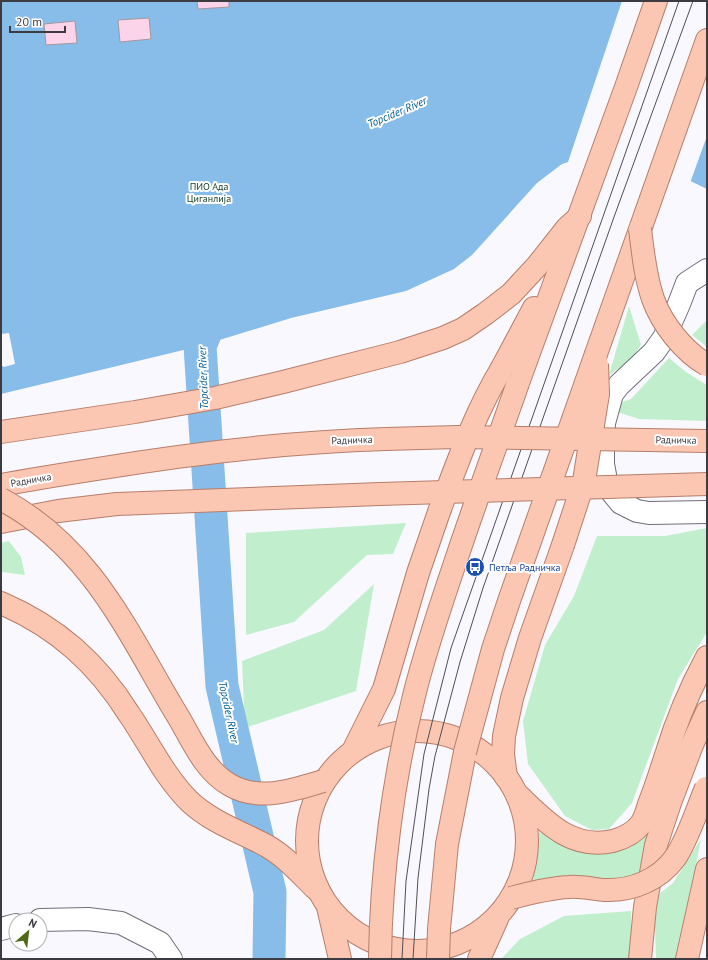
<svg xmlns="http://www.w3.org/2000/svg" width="708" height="960" font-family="'PT Sans',sans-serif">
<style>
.green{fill:#c1efcd}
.water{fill:#88bce9}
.pier{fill:#f9f8fe}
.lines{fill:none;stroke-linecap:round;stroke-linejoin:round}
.river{stroke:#88bce9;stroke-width:33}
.building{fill:#fbd4e9;stroke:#a4979e}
.minor-casing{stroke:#716e7a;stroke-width:24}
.major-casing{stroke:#b77e6a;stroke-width:24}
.minor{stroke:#fff;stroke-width:22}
.major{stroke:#fbc7b3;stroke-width:22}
.tram{stroke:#504f55;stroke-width:1}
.major-bridge-casing{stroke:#b77e6a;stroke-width:24;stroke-linecap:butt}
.major-bridge{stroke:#fbc7b3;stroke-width:22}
.labels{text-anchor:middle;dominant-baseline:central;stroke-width:4;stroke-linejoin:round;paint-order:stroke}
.park-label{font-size:10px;fill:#174327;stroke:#fff}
.street-label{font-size:10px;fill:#3c3b41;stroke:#fff}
.transit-label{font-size:10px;fill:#164399;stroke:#fff;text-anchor:start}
.water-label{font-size:11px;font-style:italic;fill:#015b92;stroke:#fff}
</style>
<rect width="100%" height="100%" fill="#f9f8fe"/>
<g class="green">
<path d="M629,306L641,345L630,361L609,375Z"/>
<path d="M707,320V347L692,335Z"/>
<path d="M669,358L686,372L707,385V421L639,419L614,411L617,404L631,399Z"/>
<path d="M406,523L393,554L367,555L294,622L246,635V533Z"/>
<path d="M707,528V632L678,679L632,803L609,829L592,830L565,816L528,764L523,721L545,645L574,596L597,536H665Z"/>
<path d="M9,541L21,557L25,575L1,572V543Z"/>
<path d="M374,584L356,691L245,728L242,661L324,630Z"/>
<path d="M656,822L642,873L623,881L533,883L539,832L592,850Z"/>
<path d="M701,839L678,959H656L654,898L673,883Z"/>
<path d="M631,911L632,959H501L520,939L564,916Z"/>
</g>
<path class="water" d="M1,1H707V189L682,177L617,155L592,154L562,164L537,183L472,255L454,269L406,291L291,318L200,346L1,394Z"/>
<g class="pier">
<path d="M622,1H707V136L690,183L617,157L592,156L567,165Z"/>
<path d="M9,333L15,364L4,367L1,365V334Z"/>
</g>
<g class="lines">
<path class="river" d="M217,305L200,346L222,686L270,892L269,959"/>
</g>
<g class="building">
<path d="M197,1H229V7L198,9Z"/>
<path d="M149,18L151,39L120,42L118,20Z"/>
<path d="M75,21L77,43L46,45L44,24Z"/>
</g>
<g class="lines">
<defs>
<g id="minor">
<path d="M707,270L687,283L679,304L664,338L654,352L619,385L612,394L604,423L603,447V464L607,486L621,503L637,511L649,513L707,512"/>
<path d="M40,920L88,919L121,923L160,943L171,959"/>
<path d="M1,929L16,925"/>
</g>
<g id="major">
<path d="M596,354L707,40"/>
<path d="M502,368L534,308"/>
<path d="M518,383L626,87L656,1"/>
<path d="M1,432L135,412L215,398L283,382L400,352L443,338L463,329L485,314L511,294L537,266L567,228L580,216"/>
<path d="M1,485C33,479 65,474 97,469C194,453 287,442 386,439"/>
<path d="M1,522L58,511L117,504L380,494"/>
<path d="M1,603C57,627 97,663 129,714C149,743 164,776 189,801C211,822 241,832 267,846C286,857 300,873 315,888"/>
<circle cx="417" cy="841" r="110"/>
<path d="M353,751L384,689L418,573L440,509"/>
<path d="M506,777L503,754L504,736L512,698L530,638L563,545"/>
<path d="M519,796C546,822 571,850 613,841C624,838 634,833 641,824C645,818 647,811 649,804C656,787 661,770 667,752C677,719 691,687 707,657"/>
<path d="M328,907L340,959"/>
<path d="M439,929L447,844L465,752"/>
<path d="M479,959L497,919"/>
<path d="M640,959L645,907L656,845L671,800L692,745L707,712"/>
<path d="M687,959L707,869"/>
</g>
</defs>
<use href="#minor" class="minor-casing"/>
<use href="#major" class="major-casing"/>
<use href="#minor" class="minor"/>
<use href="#major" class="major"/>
<g class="tram">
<path d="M402,959L406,881L424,754L451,648L679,1"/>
<path d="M413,959L418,878L429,789L435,756L460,662L483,588L614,217L693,1"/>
</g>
<defs>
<g id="major-bridge">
<path d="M640,229C643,252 645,276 653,299C662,324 683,351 707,365"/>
<path d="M386,439L457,437L707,441"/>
<path d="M380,494L707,484"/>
<path d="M1,499C93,548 128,634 179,718C193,742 205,771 230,785C259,802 293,790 323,781"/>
<path d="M440,509C458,461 475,413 502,368"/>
<path d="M563,545L584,481L598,394L597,364"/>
<path d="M465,752L493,649L510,598L596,354"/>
<path d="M511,898C530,893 549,888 569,887C581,886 593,889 605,890C632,891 659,880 675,858C688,839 697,809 706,788"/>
<path d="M380,959C381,873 393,779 414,696C425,651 440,607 455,563C475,503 497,443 518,383"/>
<path d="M438,959L439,929"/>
</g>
</defs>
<use href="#major-bridge" class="major-bridge-casing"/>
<use href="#major-bridge" class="major-bridge"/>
</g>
<defs>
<symbol id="bus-disc" viewBox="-11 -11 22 22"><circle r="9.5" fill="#1a4fb4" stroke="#fff"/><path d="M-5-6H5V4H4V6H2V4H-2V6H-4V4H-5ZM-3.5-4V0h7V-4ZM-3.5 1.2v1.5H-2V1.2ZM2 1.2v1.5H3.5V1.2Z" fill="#fff"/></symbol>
</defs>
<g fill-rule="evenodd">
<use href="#bus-disc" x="464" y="556" width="22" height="22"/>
</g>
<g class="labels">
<g class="park-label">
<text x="209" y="186">ПИО Ада<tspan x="209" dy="12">Циганлија</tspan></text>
</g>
<g class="street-label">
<text transform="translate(352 440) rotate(-2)">Радничка</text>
<text transform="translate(676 440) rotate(1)">Радничка</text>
<text transform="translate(31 480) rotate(-10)">Радничка</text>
</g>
<g class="transit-label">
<text x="489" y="567">Петља Радничка</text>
</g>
<g class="water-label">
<text transform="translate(397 112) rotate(-23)">Topcider River</text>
<text transform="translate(203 378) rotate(-92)">Topcider River</text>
<text transform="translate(229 712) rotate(78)">Topcider River</text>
</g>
</g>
<rect width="708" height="960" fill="none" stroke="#3c3b41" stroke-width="4"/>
<g transform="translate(28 932) rotate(28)"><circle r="19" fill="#ffffff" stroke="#b1b1b3"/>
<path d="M0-3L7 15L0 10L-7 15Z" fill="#516818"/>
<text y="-6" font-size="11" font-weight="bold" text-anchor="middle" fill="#3c3b41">N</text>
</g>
<path d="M10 26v6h55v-6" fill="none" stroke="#3c3b41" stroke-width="2"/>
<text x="16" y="26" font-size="12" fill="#3c3b41" stroke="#ffffff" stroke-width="3" paint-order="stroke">20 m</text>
</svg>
